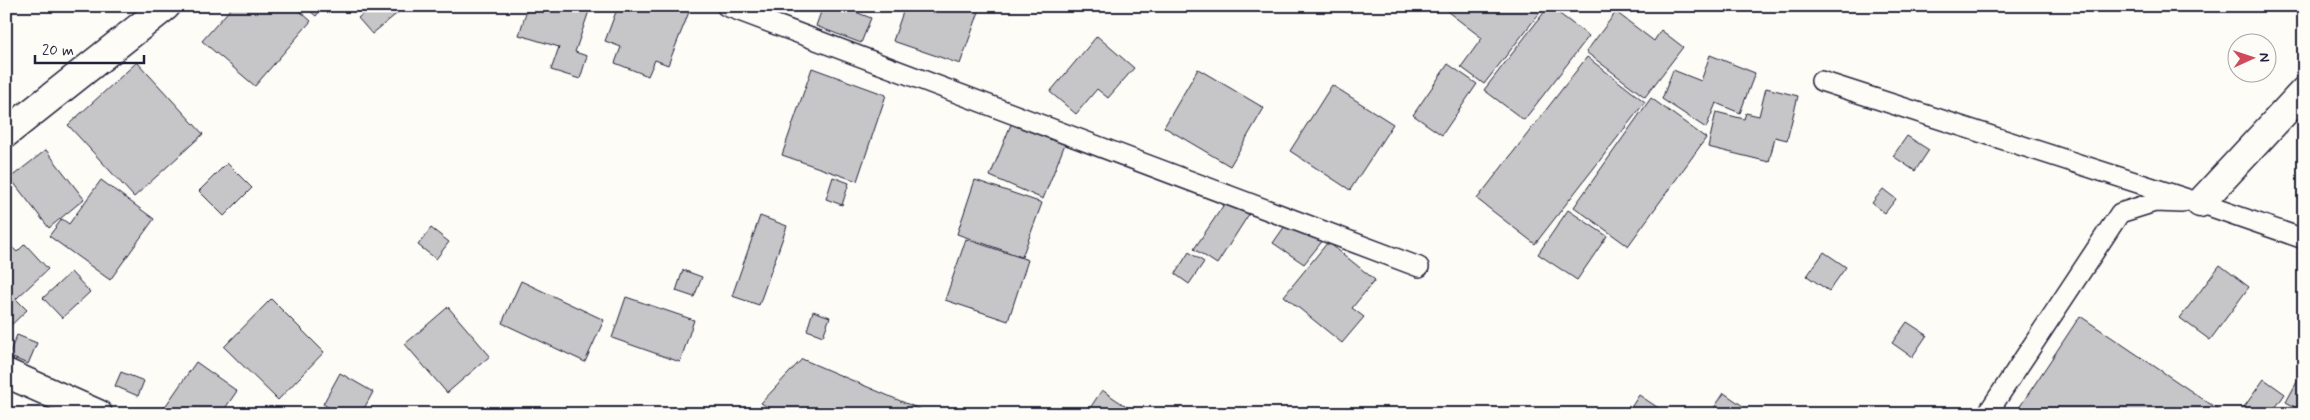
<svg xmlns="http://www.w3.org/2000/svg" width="2310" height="420" font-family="Mynerve,sans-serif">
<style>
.building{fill:#c6c6c8;stroke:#22223b}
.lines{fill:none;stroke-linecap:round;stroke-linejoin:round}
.service-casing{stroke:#22223b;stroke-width:22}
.minor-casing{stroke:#22223b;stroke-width:31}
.service{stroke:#fdfcf7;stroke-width:19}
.minor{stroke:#fdfcf7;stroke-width:28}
</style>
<rect width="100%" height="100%" fill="#fdfcf7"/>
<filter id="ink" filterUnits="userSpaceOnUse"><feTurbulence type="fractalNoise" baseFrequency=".02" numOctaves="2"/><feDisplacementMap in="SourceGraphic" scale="10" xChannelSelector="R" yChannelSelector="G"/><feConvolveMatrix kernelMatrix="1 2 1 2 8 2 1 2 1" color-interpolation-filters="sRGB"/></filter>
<g filter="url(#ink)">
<g class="building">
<path d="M233,6H294L311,21L255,86L202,41Z"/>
<path d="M304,6H324L316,16Z"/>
<path d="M372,6H406L372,34L358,18Z"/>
<path d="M528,6H574L589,11L575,52L587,56L580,79L551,70L559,47L519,35Z"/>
<path d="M624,6H674L689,12L668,65L655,60L648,76L615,63L621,47L605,41L617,9L622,12Z"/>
<path d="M764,6H786L784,12Z"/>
<path d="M823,6H840L871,18L861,43L816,26Z"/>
<path d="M915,6H971L980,9L960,64L893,41L904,9L913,12Z"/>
<path d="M1452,6H1545L1484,84L1461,67L1482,38L1448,12Z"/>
<path d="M1549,6L1589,36L1524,120L1484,90Z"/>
<path d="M1616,12L1654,41L1661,30L1683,47L1645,97L1586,52Z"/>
<path d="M1097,36L1134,68L1108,98L1097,89L1076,114L1050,92Z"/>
<path d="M1710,55L1755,73L1740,113L1716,103L1706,128L1662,99L1673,70L1701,81Z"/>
<path d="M1587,57L1645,102L1535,244L1477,199Z"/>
<path d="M137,62L203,134L134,197L68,125Z"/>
<path d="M1448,64L1477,84L1442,135L1413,115Z"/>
<path d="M812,68L886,95L857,181L782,155Z"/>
<path d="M1198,69L1264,108L1230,166L1164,127Z"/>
<path d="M1332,85L1393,124L1350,190L1290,151Z"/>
<path d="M1766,88L1798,96L1787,140L1775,137L1769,162L1708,147L1716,112L1744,119L1746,113L1759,116Z"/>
<path d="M1651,98L1706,138L1628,246L1574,207Z"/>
<path d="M1012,122L1065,144L1043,199L990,176Z"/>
<path d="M1907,136L1929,150L1915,171L1893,156Z"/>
<path d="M46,150L84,199L49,228L10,178Z"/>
<path d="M227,163L252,188L224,216L199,191Z"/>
<path d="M833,177L849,183L842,205L826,199Z"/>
<path d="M101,180L154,219L110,280L49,236L62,219L69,224Z"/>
<path d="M975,180L1042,203L1022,257L957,234Z"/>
<path d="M1883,189L1896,199L1885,213L1872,203Z"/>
<path d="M1227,200L1249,214L1217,264L1194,249Z"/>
<path d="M1568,210L1607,236L1577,280L1538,254Z"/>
<path d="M760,216L787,226L759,305L732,296Z"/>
<path d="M1287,223L1324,239L1304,264L1273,243Z"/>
<path d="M431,228L449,242L436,259L418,245Z"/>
<path d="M966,239L1028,260L1008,321L945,300Z"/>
<path d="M6,241L17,252L25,244L48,269L16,299L27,310L6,330Z"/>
<path d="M1328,242L1375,280L1352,308L1364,317L1342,343L1284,296Z"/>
<path d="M1189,252L1204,262L1189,284L1175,274Z"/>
<path d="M1824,252L1846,267L1829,291L1807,276Z"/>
<path d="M2220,265L2249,287L2210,340L2180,318Z"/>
<path d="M683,270L702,277L694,297L676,291Z"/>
<path d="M71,272L90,292L62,318L43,298Z"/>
<path d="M521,281L604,320L585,362L502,323Z"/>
<path d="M626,297L694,320L680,362L612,338Z"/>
<path d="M271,299L324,352L278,400L224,347Z"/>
<path d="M448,307L490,356L447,393L405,344Z"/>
<path d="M813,311L830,317L823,336L807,330Z"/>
<path d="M2080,316L2225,414H2015Z"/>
<path d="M1907,322L1927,335L1912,357L1892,343Z"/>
<path d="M17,335L37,343L28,364L8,356Z"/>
<path d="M802,359L924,411L923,414H778L761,403Z"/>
<path d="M196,362L237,391L221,414H166L162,411Z"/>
<path d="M2304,369V412L2286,402Z"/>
<path d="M121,372L144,381L138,396L115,386Z"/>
<path d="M340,373L373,392L361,414H340L323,404Z"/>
<path d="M2264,379L2285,394L2271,414H2248L2242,410Z"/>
<path d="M1102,390L1137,414H1086Z"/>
<path d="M1724,393L1743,406L1738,414H1710Z"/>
<path d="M1639,395L1660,409L1657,414H1627Z"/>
</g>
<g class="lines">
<defs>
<g id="service">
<path d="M726,6L1419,267"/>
<path d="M1821,81L2200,203L2304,239"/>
<path d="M1987,414L2120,213L2155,202L2182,203"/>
</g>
<g id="minor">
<path d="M6,133L166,6"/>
<path d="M2200,203L2304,91"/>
<path d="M6,373L98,414"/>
</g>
</defs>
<use href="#service" class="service-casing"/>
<use href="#minor" class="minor-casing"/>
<use href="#service" class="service"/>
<use href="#minor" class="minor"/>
</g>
</g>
<rect width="2310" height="420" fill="none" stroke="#fdfcf7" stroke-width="25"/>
<rect x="12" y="12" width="2285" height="395" fill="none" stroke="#22223b" stroke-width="2" filter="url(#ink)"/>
<g transform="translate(2252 58) rotate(87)"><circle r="24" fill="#fdfcf7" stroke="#a5a5ac"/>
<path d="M0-4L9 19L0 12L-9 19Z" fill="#d1495b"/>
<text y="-8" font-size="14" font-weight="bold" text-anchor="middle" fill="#22223b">N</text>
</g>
<path d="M35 55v8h109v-8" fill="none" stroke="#22223b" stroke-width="2.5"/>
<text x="42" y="55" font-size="15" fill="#22223b" stroke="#fdfcf7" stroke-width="4" paint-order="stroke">20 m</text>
</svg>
